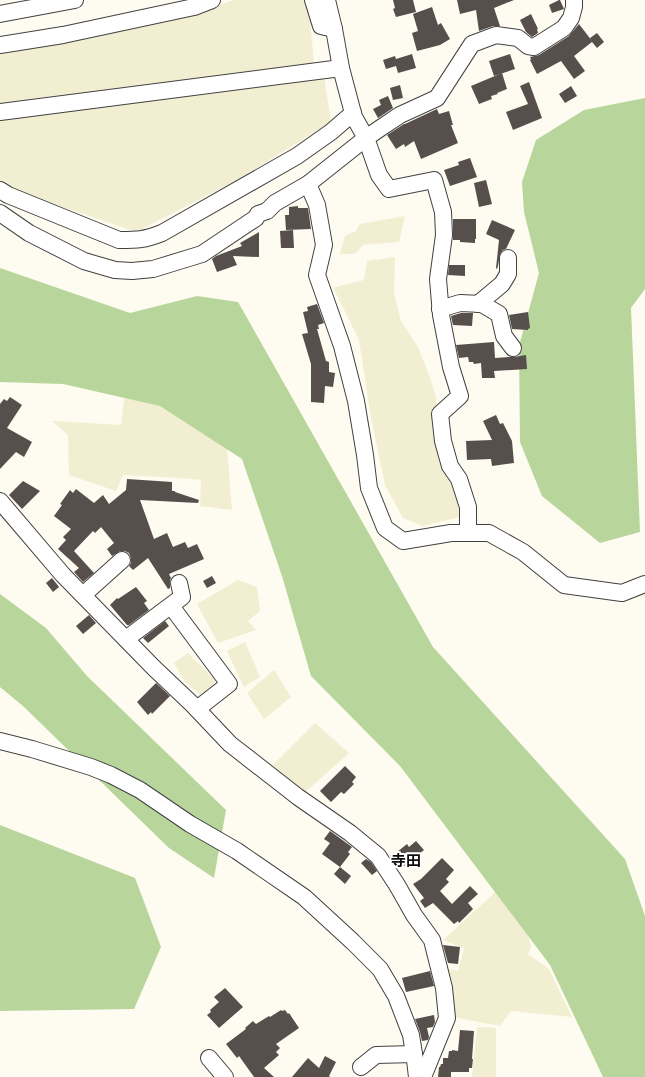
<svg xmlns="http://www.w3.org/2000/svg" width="645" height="1077" font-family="'Zilla Slab','Noto Sans JP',serif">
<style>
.farmland{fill:#f2eed2}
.forest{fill:#b8d69c}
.building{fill:#564f4b}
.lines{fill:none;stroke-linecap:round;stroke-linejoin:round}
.minor-casing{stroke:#414141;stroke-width:18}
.minor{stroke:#fff;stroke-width:16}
.labels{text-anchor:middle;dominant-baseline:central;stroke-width:4;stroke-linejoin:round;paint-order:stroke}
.quarter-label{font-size:15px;font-weight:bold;fill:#0e0e0e;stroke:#fff}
</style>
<rect width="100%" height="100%" fill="#fefbf0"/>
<g class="farmland">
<path d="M233,0H306L309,8L314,63L0,104V52L192,15Z"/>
<path d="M324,76L331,122L237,180L136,232L13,190L0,182V119Z"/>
<path d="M405,216L399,242L363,245L355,254H340L345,236L356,231L360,224Z"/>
<path d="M395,257L394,293L401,321L418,347L430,378L436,397L439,445L457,489L460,509V517L423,526L403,518L385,485L371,418L359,340L338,297L333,288L343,285L364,280L367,261Z"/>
<path d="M126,383L224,410L232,510L200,506L201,480L181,478L123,475L116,491L69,475L68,435L52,421L121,425Z"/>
<path d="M238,580L257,587L260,611L248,621L256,630L218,643L197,604Z"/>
<path d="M245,642L260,677L244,687L227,651Z"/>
<path d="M188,653L216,681L202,696L185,682L174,663Z"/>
<path d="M274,670L291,697L264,719L247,693Z"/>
<path d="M315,723L349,753L304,793L273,765Z"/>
<path d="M514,875L531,947L528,954L549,969L572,1017L511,1011L500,1026L448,1016L444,968L458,971L464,948L443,940Z"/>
<path d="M477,1027L496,1028V1077H472Z"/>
</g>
<g class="forest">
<path d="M645,98V289L631,308L640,532L600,543L542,496L520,442L519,346L539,273L524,212L522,182L536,140L584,110Z"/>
<path d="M0,268L130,313L197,296L238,302L433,647L625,859L645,916V1077H603L550,965L400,766L311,676L282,576L242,459L160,406L63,384L0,382Z"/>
<path d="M0,594L46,628L87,676L226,810L214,878L169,848L23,706L0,687Z"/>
<path d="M0,825L135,878L161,947L134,1009L0,1011Z"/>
</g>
<g class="building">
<path d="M393,0H413L416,12L396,17L393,9L395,8Z"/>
<path d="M457,0H514L494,8L500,26H493L479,31L476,10L460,14Z"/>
<path d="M559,0H560L564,9L552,13L549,5Z"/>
<path d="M432,7L438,25L441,23L450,39L440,45L417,51L412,33L418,31L413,14Z"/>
<path d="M531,14L538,29H537L538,33L532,37L526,32L520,20Z"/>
<path d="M579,24L592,41L590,38L597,33L604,42L597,48L592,42L574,56L585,71L574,79L561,61L537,74L530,60L531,59L530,57L539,55L569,36Z"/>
<path d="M412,54L416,68L398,73L396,66L386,69L383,60L395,56L396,59Z"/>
<path d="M510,54L515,69L494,76L489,61Z"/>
<path d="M502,73L507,89L497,93L498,94L491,96L492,99L479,104L471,86Z"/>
<path d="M529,82L542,118L513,130L506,112L528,104L520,86Z"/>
<path d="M400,85L403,98L393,100L390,88Z"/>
<path d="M571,86L577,96L565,103L559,94Z"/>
<path d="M388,96L393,108L378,118L373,109L381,105L379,100Z"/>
<path d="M437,109L439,114L449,111L453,125H451L458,143L421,159L414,141L405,147L404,144L396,149L387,135L404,124H405Z"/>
<path d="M470,158L477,177L450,186L444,170L459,165L458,162Z"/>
<path d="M486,180L492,204L479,207L474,183Z"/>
<path d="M298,206V208H308L311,229L286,230L285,215H289V207Z"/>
<path d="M453,219H476V239H475V243L460,242V240H453Z"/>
<path d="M492,220L515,230L506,249L503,250L500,254L498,266L497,269L496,268L499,240L486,234Z"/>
<path d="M293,230L294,248H281L280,231Z"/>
<path d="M259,232V257L233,256L237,265L217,272L212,259L216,256L242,246L240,243Z"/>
<path d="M449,265H465V276L448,275Z"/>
<path d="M317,304L324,323L318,325L319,329H317L326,361L329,362V372L335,373L333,387L325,386L324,403L311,402V364L302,334L308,333L303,312L308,311L307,307Z"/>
<path d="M528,312L530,328L528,329V330L512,329L509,315Z"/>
<path d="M461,313H473L472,326L453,325L451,316Z"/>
<path d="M494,342L495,358L509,357H514L526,355L527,369L494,371L495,378H482L481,363L474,364L473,362H469L468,357L459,358L456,345Z"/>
<path d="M10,397L22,405L7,428L32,442L24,457L16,452L0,469V404L4,399L7,401Z"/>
<path d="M496,415L500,424L503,423L512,441L514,463L492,466L491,459L467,460L466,441L492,440L483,421Z"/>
<path d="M127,479L172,482V491H175V492L199,500L198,503L140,500L154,539L167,533L173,547L185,542L188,548L197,544L204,559L169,574L171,578L170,580V588L168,589L148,558L133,570L129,566L131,563V558L129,553L125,551H120L112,556L107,549L114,543L101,527L95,533L93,531L74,551L94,573L83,582L74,572L79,568L58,549L66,540L63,537L71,529L54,516L62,505L60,504L70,490L73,493L76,489L94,503L103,495L109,504L126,490Z"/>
<path d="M23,481L40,491L22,509L9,495Z"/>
<path d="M212,576L216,583L207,588L203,581Z"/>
<path d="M52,578L59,587L53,592L46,583Z"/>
<path d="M136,587L147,601L144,603L149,610L129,625H127L110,605L117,598L118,599Z"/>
<path d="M89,615L96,623L83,634L76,626Z"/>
<path d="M165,621L169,626L148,643L143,638Z"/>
<path d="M156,683L170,696L152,714L151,712L148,715L137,702Z"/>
<path d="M345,766L356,777L352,782L354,784L344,794L341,792L331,802L320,791Z"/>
<path d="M330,831L352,847L348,852L350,854L340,867L322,854L330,843L324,839Z"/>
<path d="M416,841L424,850L404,866L395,855L398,853L397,852L407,844L409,847Z"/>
<path d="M442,858L454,870L446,879L449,882L440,891L452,904L470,886L478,894L468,903L473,909L459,923L458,921L454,924L433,903L425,908L420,901L424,898L413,884L421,879Z"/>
<path d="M366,859L371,862L377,871L372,875L361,863Z"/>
<path d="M340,867L351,876L345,884L334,874Z"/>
<path d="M443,945L460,947L458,964L448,963Z"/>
<path d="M430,971L434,986L406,992L402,978Z"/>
<path d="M225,988L243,1007L219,1028L207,1015L211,1012L210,1010L219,1002L214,997Z"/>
<path d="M281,1010L282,1011L285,1010L288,1014L289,1013L299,1028L276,1044L280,1048L276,1052L279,1055L264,1068L274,1077H254L239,1056L237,1058L226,1044L246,1029L245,1028L253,1021L256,1024L269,1016L270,1017Z"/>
<path d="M434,1015L435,1022L433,1027L427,1028L429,1037L428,1040L422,1041L420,1032L415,1019Z"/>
<path d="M460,1030L474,1031L472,1059H473L472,1068H469V1072H451V1077H438L439,1067H440L441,1064H443V1058H448L449,1051H452V1050L458,1051Z"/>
<path d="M325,1056L336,1062L329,1076L330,1077H292L308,1058L319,1068Z"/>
</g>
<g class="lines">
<defs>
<g id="minor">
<path d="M313,0L321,26L334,29"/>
<path d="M327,0L334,29L341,68L354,117L366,138L379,175L389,189L434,180L443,212L444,235L438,279L441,315L451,367L460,396L440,414L443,441L450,466L459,479L468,507V533"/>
<path d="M0,14L75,0"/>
<path d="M0,45L63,35L194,7L212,0"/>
<path d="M0,112L341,68"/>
<path d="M308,184L317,205L324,245L317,275L342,346L356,401L365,455L369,488L385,528L403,541L451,533H489L523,552L564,585L622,593L645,584"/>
<path d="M0,190L8,195L119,240C138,240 144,240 162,233L297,156L331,132L353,113"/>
<path d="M0,213L29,233L84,261L115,270L132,271L153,269L202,254L256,218L258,214L267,211L275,203L308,184L366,138L382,127L400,115L437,98L472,44L496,35L518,38L528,46L534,47L564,28L571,18L574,7V0"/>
<path d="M478,304L502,284L508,274V258"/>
<path d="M440,309L460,303L482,304L499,314L504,336L513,348"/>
<path d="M0,501L63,575L154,668L193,705L230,744L298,797L350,833L378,856L397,885L414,915L432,940L444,988L447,1018L423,1077"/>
<path d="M83,595L122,560"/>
<path d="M171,606L229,684L197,709"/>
<path d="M126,639L182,597L179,583"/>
<path d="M0,741L32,749L91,767L111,775L140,790L190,824L237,851L304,897L353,942L380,969L396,996L411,1035L415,1060L417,1077"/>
<path d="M209,1058L225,1077"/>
<path d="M361,1067L376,1055L414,1054"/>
</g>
</defs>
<use href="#minor" class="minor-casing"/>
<use href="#minor" class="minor"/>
</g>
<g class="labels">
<g class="quarter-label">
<text x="406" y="861">寺田</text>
</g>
</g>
</svg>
